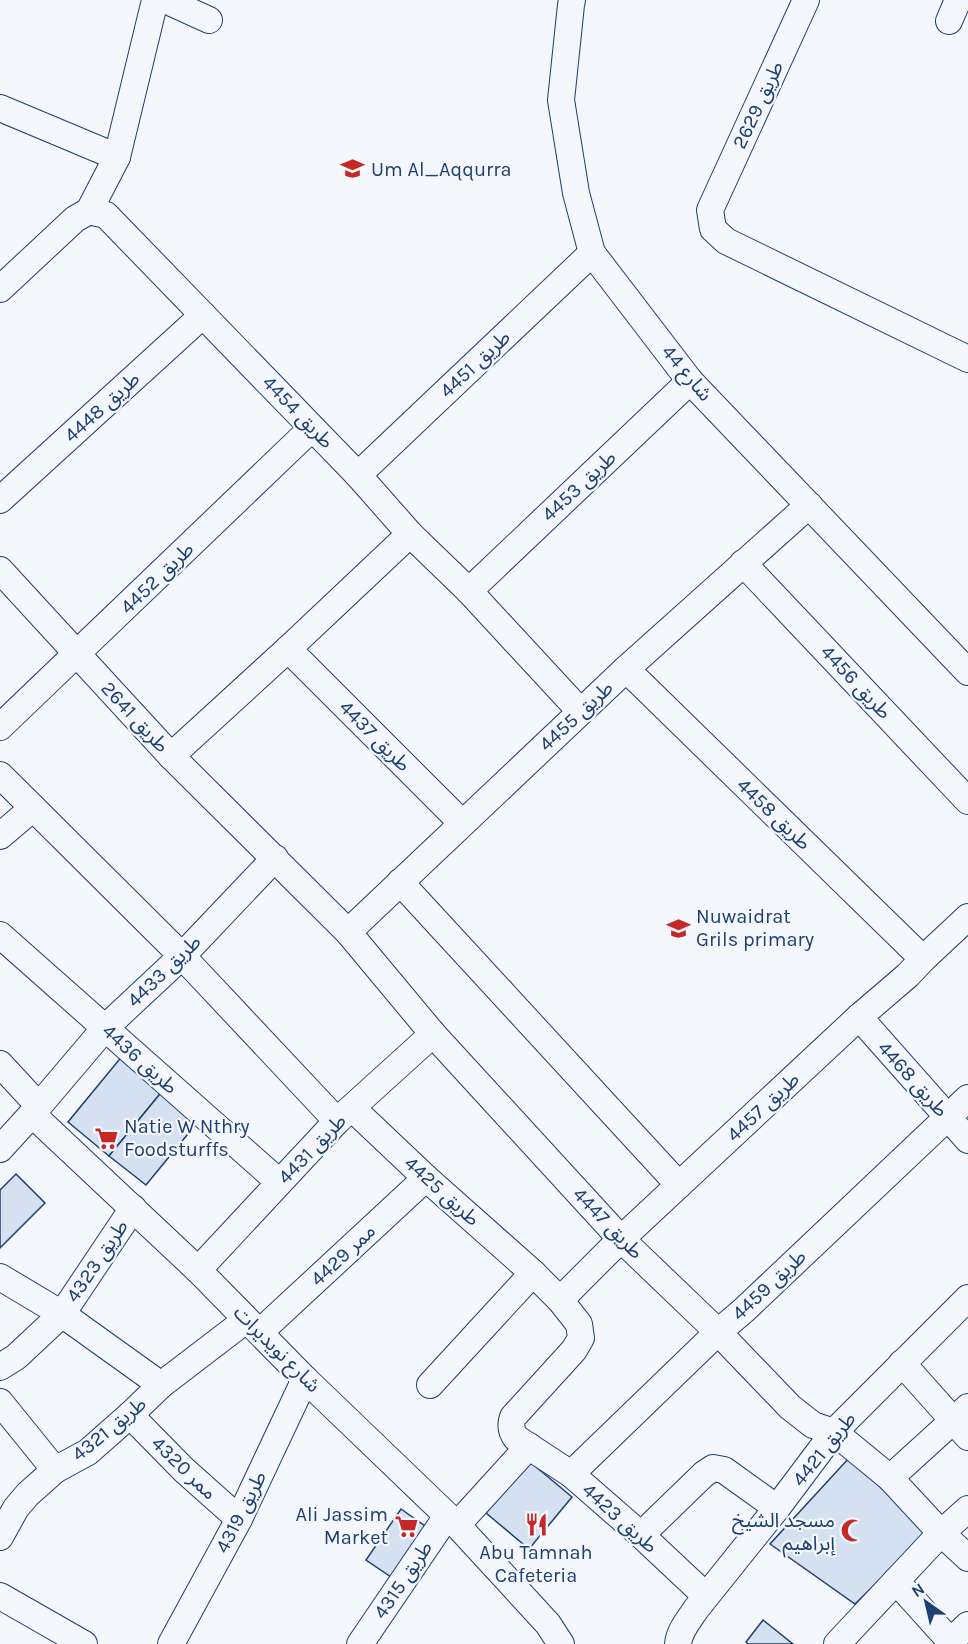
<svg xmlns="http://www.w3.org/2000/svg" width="968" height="1644" font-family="Karla,'Noto Sans Arabic',sans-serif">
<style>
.building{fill:#d5e0f0;stroke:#1d3f73;stroke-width:1.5}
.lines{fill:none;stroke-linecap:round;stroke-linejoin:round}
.minor-casing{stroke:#1d3f73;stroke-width:28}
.minor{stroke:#f4f7fb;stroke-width:26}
.labels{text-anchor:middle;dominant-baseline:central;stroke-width:4.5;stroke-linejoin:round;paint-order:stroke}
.street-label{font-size:20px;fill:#1d3f73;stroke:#f4f7fb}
.poi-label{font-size:20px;fill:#1d3f73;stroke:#f4f7fb;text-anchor:start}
</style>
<rect width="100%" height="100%" fill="#f4f7fb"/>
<g class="building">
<path d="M123,1055L164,1089L109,1156L68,1122Z"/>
<path d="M164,1089L201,1118L146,1185L109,1156Z"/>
<path d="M16,1174L45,1203L0,1248V1190Z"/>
<path d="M849,1458L925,1527L924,1536L855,1604L770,1544Z"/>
<path d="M529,1461L572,1497L529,1549L486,1513Z"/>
<path d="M401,1509L428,1528L394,1579L366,1560Z"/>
<path d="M763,1620L793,1644H748L746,1642Z"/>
</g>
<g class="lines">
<defs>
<g id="minor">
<path d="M165,0L209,20"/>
<path d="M572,0L571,5L561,100L576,193L592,253L690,381L968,672"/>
<path d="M806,0L710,210L713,229L726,241L968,359"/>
<path d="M949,21L958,0"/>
<path d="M0,108L117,157"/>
<path d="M89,211L117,157L155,0"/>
<path d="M0,289L75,219L89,211L106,215L358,475L410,534L469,591L580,711"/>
<path d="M358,475L592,253"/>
<path d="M0,500L203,315"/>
<path d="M743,563L968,801"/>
<path d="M0,570L171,756L348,932L433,1034L621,1239L718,1332L790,1407L813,1425L834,1432L890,1478L941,1533L968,1558"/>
<path d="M469,591L690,381"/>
<path d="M288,649L462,823"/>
<path d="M626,669L923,959"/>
<path d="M0,727L312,428"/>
<path d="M171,756L288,649L410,534"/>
<path d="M0,775L182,956L337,1121"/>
<path d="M0,836L33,808"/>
<path d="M400,882L679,1185"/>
<path d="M348,932L626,669L809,505"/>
<path d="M0,935L279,1182"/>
<path d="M859,1017L968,1140"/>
<path d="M0,1064L38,1105"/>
<path d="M352,1108L426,1178L533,1273L560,1300L579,1324L581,1338L574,1350L513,1417C510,1425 511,1431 516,1438L571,1474L641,1535L706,1596"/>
<path d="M32,1114L198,1270L305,1379L457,1525L548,1624L561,1644"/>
<path d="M0,1149L32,1114L105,1028L182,956L275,858"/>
<path d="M198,1270L337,1121L433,1034"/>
<path d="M0,1277L62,1314L161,1385"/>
<path d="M560,1300L621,1239L859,1017L908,975L923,959L968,917"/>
<path d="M260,1332L426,1178"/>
<path d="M902,1363L968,1437"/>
<path d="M0,1367L16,1357L62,1314L133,1208"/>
<path d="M430,1385L533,1273"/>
<path d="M0,1402L55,1470"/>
<path d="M130,1415L184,1470L239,1519"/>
<path d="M571,1474L718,1332L743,1311L968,1098"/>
<path d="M890,1478L968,1407"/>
<path d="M457,1525L529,1446"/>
<path d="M641,1535L704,1474L713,1468L724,1470L777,1508"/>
<path d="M0,1537L16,1508L28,1494L55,1470L88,1452L130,1415L161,1385L246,1320"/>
<path d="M896,1581L951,1642"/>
<path d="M0,1596L84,1644"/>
<path d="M171,1644L239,1519L305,1379"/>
<path d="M360,1644L447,1516"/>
<path d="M678,1644C679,1631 689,1620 696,1609L777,1508L834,1432L968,1298"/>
<path d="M837,1644L941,1533L968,1509"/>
<path d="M948,1644L968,1625"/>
</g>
</defs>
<use href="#minor" class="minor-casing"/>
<use href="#minor" class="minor"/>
</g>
<defs>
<symbol id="school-bare" viewBox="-9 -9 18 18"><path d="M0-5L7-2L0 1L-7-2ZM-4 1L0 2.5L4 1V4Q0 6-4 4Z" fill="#c62828" stroke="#f4f7fb" stroke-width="2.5" paint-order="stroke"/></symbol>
<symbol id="supermarket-bare" viewBox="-9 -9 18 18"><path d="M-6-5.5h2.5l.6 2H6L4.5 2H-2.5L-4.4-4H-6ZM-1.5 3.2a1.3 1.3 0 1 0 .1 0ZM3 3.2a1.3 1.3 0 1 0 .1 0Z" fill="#c62828" stroke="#f4f7fb" stroke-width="2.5" paint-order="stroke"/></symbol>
<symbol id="restaurant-bare" viewBox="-9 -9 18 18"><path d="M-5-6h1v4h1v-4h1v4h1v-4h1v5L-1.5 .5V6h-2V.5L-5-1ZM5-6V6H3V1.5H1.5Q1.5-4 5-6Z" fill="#c62828" stroke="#f4f7fb" stroke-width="2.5" paint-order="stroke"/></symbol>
<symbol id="mosque-bare" viewBox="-9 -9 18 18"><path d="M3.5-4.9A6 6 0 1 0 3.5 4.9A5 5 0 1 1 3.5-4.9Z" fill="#c62828" stroke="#f4f7fb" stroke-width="2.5" paint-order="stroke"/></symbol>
</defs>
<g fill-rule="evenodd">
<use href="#school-bare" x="336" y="152" width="33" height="33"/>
<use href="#school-bare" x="662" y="912" width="33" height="33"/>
<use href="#supermarket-bare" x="90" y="1122" width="33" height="33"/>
<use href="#restaurant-bare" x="520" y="1508" width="33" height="33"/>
<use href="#supermarket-bare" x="390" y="1510" width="33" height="33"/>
<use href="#mosque-bare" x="836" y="1514" width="33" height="33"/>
</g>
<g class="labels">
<g class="street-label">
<text transform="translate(758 105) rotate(-65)">طريق 2629</text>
<text transform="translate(475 364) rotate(-43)">طريق 4451</text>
<text transform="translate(687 373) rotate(50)">شارع 44</text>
<text transform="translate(102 407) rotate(-42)">طريق 4448</text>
<text transform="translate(298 412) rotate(46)">طريق 4454</text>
<text transform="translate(579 486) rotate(-43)">طريق 4453</text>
<text transform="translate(157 578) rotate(-44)">طريق 4452</text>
<text transform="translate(856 682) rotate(47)">طريق 4456</text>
<text transform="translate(576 716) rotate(-43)">طريق 4455</text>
<text transform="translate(135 717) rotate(47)">طريق 2641</text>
<text transform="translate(375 736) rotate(45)">طريق 4437</text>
<text transform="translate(774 814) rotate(44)">طريق 4458</text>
<text transform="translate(164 971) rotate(-44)">طريق 4433</text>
<text transform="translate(140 1059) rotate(42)">طريق 4436</text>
<text transform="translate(913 1079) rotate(48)">طريق 4468</text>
<text transform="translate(763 1107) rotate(-43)">طريق 4457</text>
<text transform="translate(312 1149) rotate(-46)">طريق 4431</text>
<text transform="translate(442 1191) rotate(42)">طريق 4425</text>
<text transform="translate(608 1223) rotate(46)">طريق 4447</text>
<text transform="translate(343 1255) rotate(-43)">ممر 4429</text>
<text transform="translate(97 1261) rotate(-56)">طريق 4323</text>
<text transform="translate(769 1285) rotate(-43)">طريق 4459</text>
<text transform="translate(277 1349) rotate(45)">شارع نويديرات</text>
<text transform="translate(109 1429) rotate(-39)">طريق 4321</text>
<text transform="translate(824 1449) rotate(-51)">طريق 4421</text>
<text transform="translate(184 1468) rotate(44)">ممر 4320</text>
<text transform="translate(241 1512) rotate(-63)">طريق 4319</text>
<text transform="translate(620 1518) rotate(42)">طريق 4423</text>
<text transform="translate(403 1580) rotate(-56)">طريق 4315</text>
</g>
<g class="poi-label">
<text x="371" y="169">Um Al_Aqqurra</text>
<text x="696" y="916">Nuwaidrat<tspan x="696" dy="23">Grils primary</tspan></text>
<text x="124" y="1126">Natie W Nthry<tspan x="124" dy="23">Foodsturffs</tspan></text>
<text x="388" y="1514" text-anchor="end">Ali Jassim<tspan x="388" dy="23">Market</tspan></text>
<text x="835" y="1520" text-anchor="end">مسجد الشيخ<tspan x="835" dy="23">إبراهيم</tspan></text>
<text x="536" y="1552" text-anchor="middle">Abu Tamnah<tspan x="536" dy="23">Cafeteria</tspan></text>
</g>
</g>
<g transform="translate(926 1602) rotate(326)" stroke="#f4f7fb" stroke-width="4.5" paint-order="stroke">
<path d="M0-4.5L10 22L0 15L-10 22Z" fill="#1d3f73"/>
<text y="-9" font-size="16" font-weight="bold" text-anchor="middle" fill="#1d3f73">N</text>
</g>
</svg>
